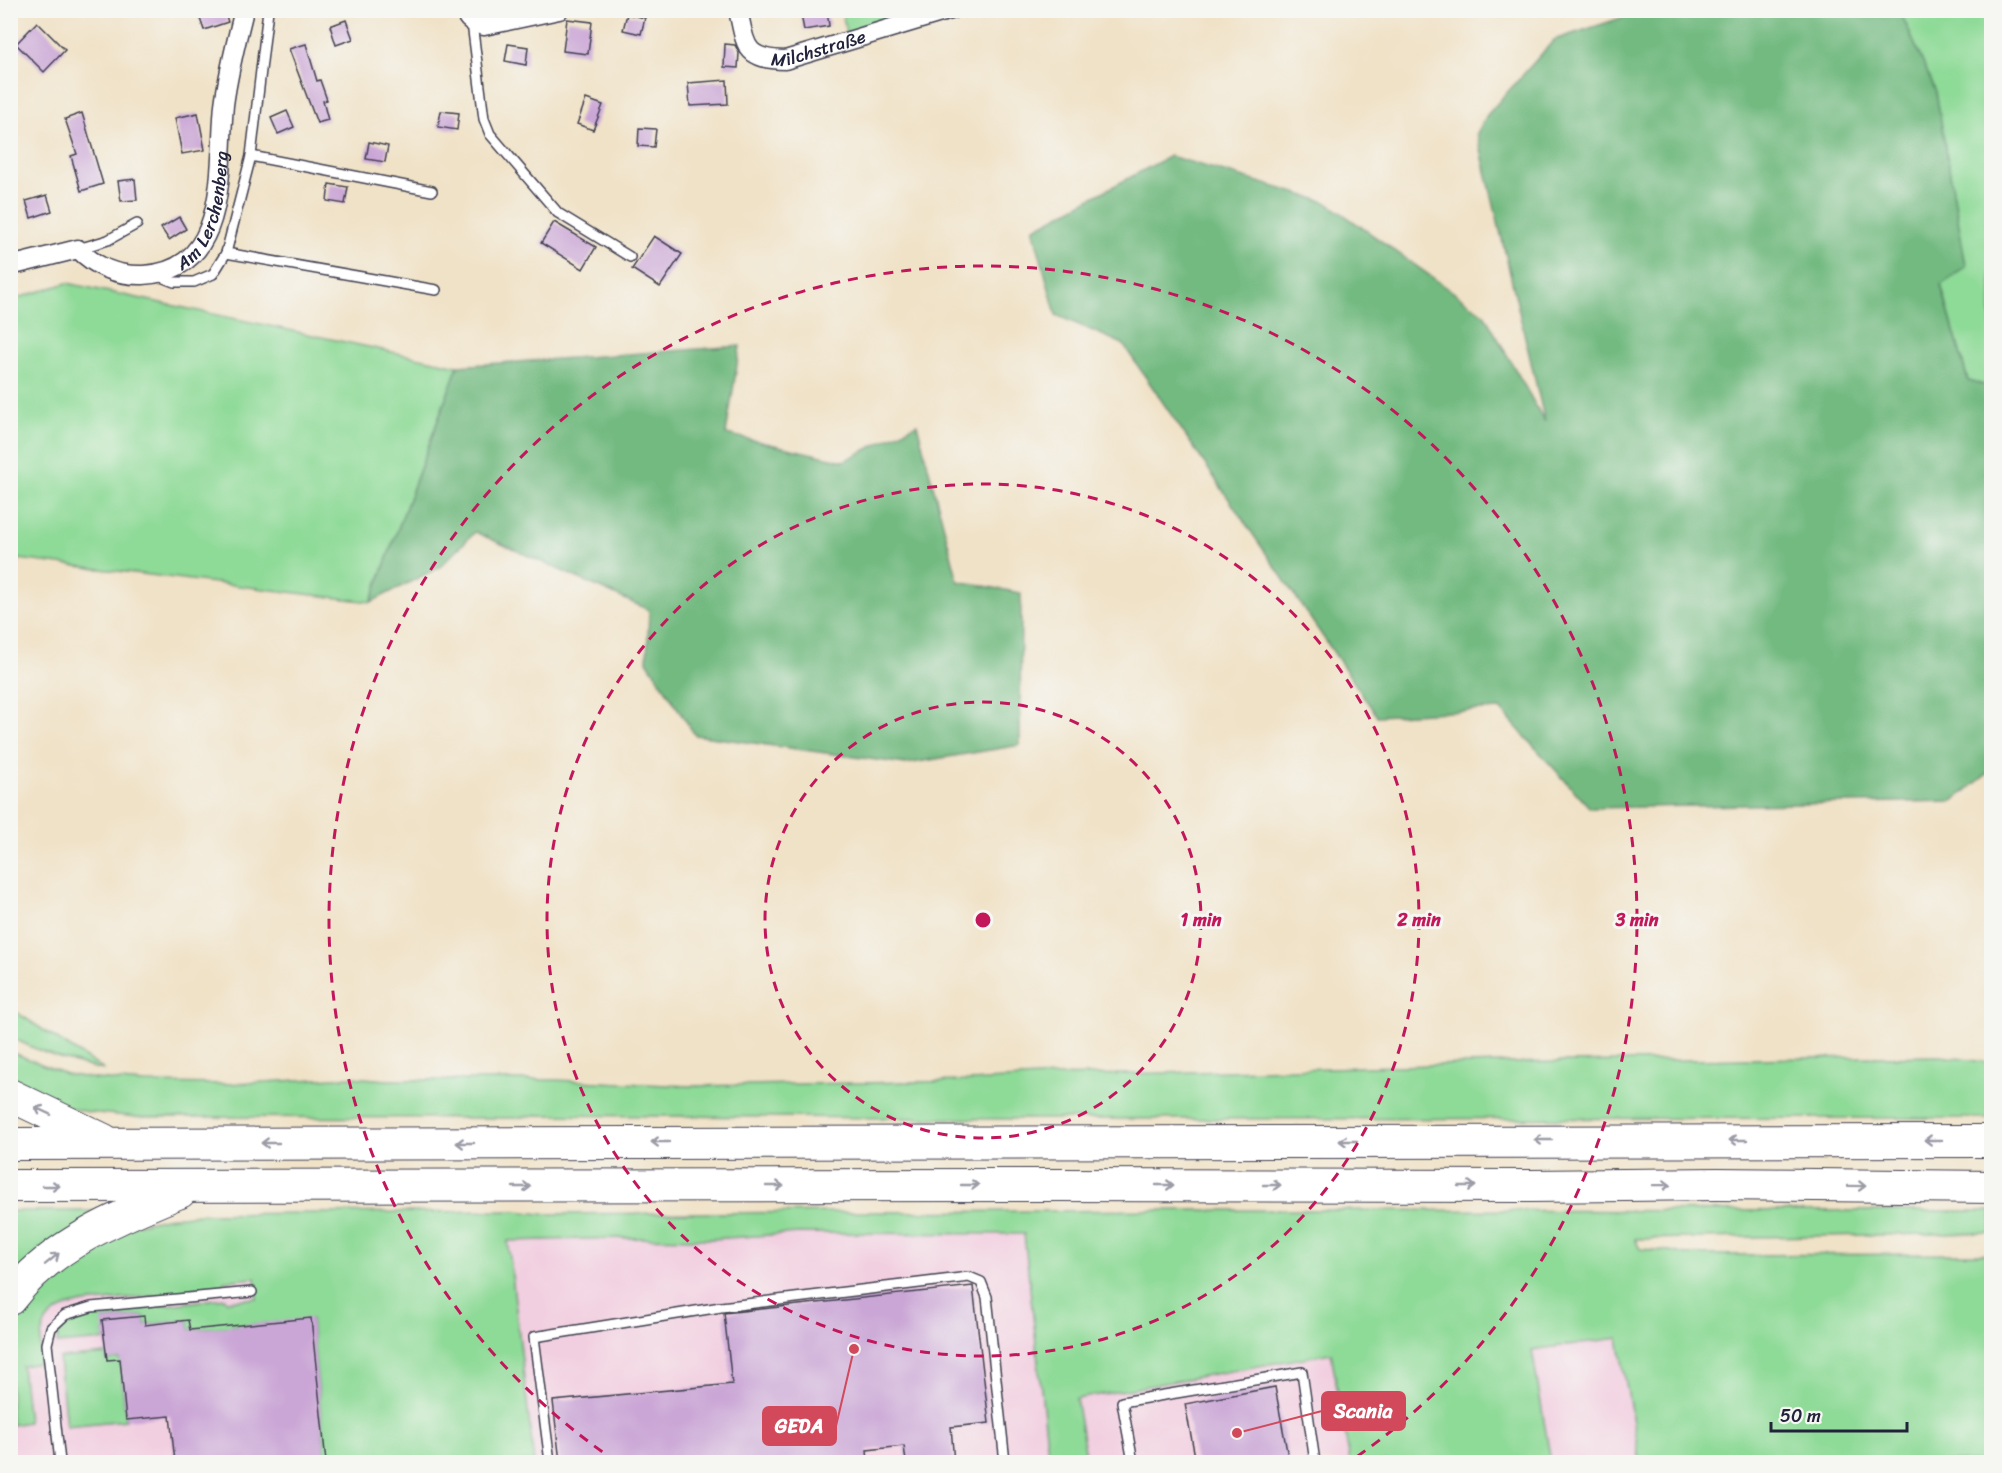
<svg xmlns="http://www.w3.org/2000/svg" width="2002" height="1473" font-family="Sriracha,sans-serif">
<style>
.built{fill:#f2cfe0}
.green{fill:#8eda97;stroke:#587e69;stroke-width:1.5}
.forest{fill:#72ba80;stroke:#4a6e5e;stroke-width:1.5}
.building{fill:#caa6d6}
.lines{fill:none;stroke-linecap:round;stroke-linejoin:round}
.lane-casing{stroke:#413f50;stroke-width:12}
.street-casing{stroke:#413f50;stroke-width:21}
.highway-casing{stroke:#413f50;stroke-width:34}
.lane{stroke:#fff;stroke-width:9}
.street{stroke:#fff;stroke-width:18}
.highway{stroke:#fff;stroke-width:32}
.oneway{stroke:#9c9ca7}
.ring{fill:none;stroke:#c2185b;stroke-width:3;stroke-dasharray:10 8}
.labels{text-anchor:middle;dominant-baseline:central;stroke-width:6;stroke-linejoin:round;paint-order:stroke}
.street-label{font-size:18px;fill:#22223b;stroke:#f6f6f2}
.centre{fill:#c2185b;stroke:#f6f6f2;stroke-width:3}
.ring-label{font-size:18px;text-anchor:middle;font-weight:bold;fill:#c2185b;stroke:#f6f6f2;stroke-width:6;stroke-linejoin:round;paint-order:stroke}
.leader{fill:none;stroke:#d1495b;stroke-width:2}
.callout-dot{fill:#d1495b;stroke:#f6f6f2;stroke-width:2}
.callout{fill:#d1495b;stroke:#d1495b;stroke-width:2}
.callout-label{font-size:20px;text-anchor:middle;font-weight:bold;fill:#fff}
</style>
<rect width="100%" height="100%" fill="#f6f6f2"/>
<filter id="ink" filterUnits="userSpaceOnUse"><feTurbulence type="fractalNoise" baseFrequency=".0167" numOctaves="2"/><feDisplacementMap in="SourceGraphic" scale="12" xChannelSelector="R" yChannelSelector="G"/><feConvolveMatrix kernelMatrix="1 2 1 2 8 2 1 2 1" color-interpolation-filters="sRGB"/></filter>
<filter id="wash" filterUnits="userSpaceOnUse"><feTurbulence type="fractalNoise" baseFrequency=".008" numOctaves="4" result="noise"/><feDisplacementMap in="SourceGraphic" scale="24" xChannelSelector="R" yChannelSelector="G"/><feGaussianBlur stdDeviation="1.35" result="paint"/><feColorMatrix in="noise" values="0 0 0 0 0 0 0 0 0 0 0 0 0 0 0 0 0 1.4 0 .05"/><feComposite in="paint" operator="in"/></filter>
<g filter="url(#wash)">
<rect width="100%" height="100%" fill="#f0e2c7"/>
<path class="built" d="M801,1233L1635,1239L1640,1249L1670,1251L1705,1462H11L10,1425L28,1422L22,1366L44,1305L193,1245L623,1238L711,1239Z"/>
<g class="green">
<path d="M842,10L920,11L846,34Z"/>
<path d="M1900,11H1991V387L1968,381L1941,285L1966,266Z"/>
<path d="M67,283L458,366L371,602L19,559L11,594V300Z"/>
<path d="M10,1008L104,1070C70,1063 41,1053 11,1037Z"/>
<path d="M11,1052L66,1074L95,1079L144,1083L226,1084L352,1077L387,1080H554L690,1086L971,1081L1057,1076L1502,1063L1941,1056L1991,1063L1992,1118L1012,1119L536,1115L515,1118L137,1117L88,1112L51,1104L11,1085Z"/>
<path d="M1187,1210L1991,1211V1233L1635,1239L1640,1249L1670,1251L1686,1255L1991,1254V1462H1640L1618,1338L1532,1350L1551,1462H1350L1331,1353L1076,1399L1087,1462H1049L1024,1234L799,1233L712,1239L623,1238L508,1241L534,1462H326L311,1319L190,1330L188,1320L145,1325L144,1316L103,1320L105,1340L57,1344C58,1327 68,1320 83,1315L225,1298L226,1301L257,1298L255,1278L224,1281V1289L85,1303C44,1309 39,1325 40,1363L22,1366L28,1422L11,1425L10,1311L32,1285L131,1226L164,1218L200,1214L516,1211L541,1214Z"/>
<path d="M11,1211H98L11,1282Z"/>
<path d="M106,1354L107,1360L120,1359L126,1420L66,1426L59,1358Z"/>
</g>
<g class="forest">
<path d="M1645,10L1900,11L1936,92L1966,266L1941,285L1968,381L1992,387L1991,771L1953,801L1590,808L1500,709L1377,716L1123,344L1056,315L1033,229L1170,156L1326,202L1484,314L1545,422L1477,133L1487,115L1554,40Z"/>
<path d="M740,346L726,434L844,461L917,424L958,581L1021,593L1020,745L906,764L695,735L647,661L649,610L475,532L440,567L371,602L458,366Z"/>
</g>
<g id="blocks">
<g class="building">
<path d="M197,10H224L228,22L204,30Z"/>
<path d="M800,10H827L829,26L804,30Z"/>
<path d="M627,14L645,18L641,34L623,30Z"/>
<path d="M567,19L592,22L588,54L563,51Z"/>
<path d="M346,20L353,39L336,45L330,26Z"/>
<path d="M37,22L65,50L44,72L16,44Z"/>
<path d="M306,44L317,81L320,80L327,100L323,101L328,120L317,123L289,49Z"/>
<path d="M508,44L528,47L526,65L505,61Z"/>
<path d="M725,44L735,45L739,53L738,68L724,67Z"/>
<path d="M727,80L728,104L690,106L688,83Z"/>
<path d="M586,99L603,105L593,130L577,124Z"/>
<path d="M287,111L294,127L278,134L271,118Z"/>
<path d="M441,111L459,113L457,130L438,127Z"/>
<path d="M82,113L103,184L81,191L71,156L77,154L65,119Z"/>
<path d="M198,113L205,150L182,154L175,118Z"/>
<path d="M639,128L656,129L654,147L638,146Z"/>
<path d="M369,142L388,146L385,162L366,159Z"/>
<path d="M135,179L137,200L121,201L118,181Z"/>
<path d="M329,184L348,187L345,204L327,201Z"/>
<path d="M47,195L52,211L31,218L26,201Z"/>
<path d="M179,217L186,229L169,240L161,228Z"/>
<path d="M554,222L596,247L583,269L541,243Z"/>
<path d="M654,236L682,254L660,287L632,269Z"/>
<path d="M973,1286L989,1423L951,1427L954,1462H906L904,1446L867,1450L868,1462H560L553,1401L732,1384L724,1313Z"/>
<path d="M144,1316L145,1325L188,1320L190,1330L311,1318L326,1462H175L170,1416L126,1420L120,1359L107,1360L102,1320Z"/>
<path d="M1275,1387L1289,1462H1196L1185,1404Z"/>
</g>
</g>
</g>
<g filter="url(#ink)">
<use href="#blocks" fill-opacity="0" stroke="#413f50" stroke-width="1.5"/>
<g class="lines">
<defs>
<g id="lane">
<path d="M472,23L484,119L490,134L558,213L630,257"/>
<path d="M251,156L432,191"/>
<path d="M78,249L108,240L137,224"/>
<path d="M226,253L436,290"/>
<path d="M156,275L174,282H194L213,274L226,253L251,156L268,10"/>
<path d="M60,1462L47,1344L51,1328L65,1315L91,1307L252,1292"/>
<path d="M550,1462L534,1337L721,1307L969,1277L981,1282L987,1297L1005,1462"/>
<path d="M1133,1462L1122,1402L1302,1372L1315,1462"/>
</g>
<g id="street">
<path d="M465,10C466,21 475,24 484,26L559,10"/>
<path id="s1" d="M738,10C746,46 744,59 785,60L951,10"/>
<path id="s2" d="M10,266L78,249C96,267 116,276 143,275C231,271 218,165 224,105C228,73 236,42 244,10"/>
</g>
<g id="highway">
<path d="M10,1095L104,1140"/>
<path d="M10,1144L1992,1141"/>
<path d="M10,1186L1055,1185L1531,1186L1717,1184L1992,1187"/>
<path d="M10,1299C51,1244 119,1217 180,1192"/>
</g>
</defs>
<use href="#lane" class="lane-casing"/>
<use href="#street" class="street-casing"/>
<use href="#highway" class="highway-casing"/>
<use href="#lane" class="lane"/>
<use href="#street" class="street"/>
<use href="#highway" class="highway"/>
</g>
<defs><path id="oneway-shaft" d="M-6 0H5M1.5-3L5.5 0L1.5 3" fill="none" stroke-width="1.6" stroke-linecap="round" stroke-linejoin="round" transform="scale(1.5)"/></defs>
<g class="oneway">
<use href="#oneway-shaft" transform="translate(43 1111) rotate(-155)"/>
<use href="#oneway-shaft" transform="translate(1543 1140) rotate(180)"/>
<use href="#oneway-shaft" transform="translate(1738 1140) rotate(180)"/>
<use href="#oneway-shaft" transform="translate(1933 1140) rotate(-180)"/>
<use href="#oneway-shaft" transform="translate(1348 1141) rotate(180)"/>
<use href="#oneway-shaft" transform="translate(660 1142) rotate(180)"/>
<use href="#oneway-shaft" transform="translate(270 1143) rotate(180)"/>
<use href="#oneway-shaft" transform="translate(465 1143) rotate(180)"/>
<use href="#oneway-shaft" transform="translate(970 1185)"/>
<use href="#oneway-shaft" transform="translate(1165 1185)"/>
<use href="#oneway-shaft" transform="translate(1272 1185)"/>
<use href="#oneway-shaft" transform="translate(1662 1185) rotate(-1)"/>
<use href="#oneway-shaft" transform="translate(51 1186)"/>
<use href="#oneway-shaft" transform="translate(775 1186)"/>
<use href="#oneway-shaft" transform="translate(1467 1186)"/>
<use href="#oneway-shaft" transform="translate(1857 1186) rotate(1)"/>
<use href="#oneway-shaft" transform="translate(522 1187)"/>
<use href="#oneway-shaft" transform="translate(52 1259) rotate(-39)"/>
</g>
</g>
<g class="ring">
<circle cx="983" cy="920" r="218"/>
<circle cx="983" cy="920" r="436"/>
<path d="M617 1462A654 654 0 1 1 1349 1462"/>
</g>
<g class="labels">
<g class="street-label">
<text stroke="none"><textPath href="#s1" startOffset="114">Milchstraße</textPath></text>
<text stroke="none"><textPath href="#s2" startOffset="243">Am Lerchenberg</textPath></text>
</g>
</g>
<circle cx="983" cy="920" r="9" class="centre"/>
<g class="ring-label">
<text x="1201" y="926">1 min</text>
<text x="1419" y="926">2 min</text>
<text x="1637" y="926">3 min</text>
</g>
<path class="leader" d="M1237 1433L1322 1411M854 1349L836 1426"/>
<g class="callout-dot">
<circle cx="1237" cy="1433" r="6"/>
<circle cx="854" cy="1349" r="6"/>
</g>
<g class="callout">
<rect x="1322" y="1392" width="83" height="38" rx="6"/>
<rect x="763" y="1407" width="73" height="38" rx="6"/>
</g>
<g class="callout-label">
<text x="1363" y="1418">Scania</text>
<text x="799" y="1433">GEDA</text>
</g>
<rect width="2002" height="1473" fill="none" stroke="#f6f6f2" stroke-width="36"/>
<path d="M1771 1422v9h136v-9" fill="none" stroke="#22223b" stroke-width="3"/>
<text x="1780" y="1422" font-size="18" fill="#22223b" stroke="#f6f6f2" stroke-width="4.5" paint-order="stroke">50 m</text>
</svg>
